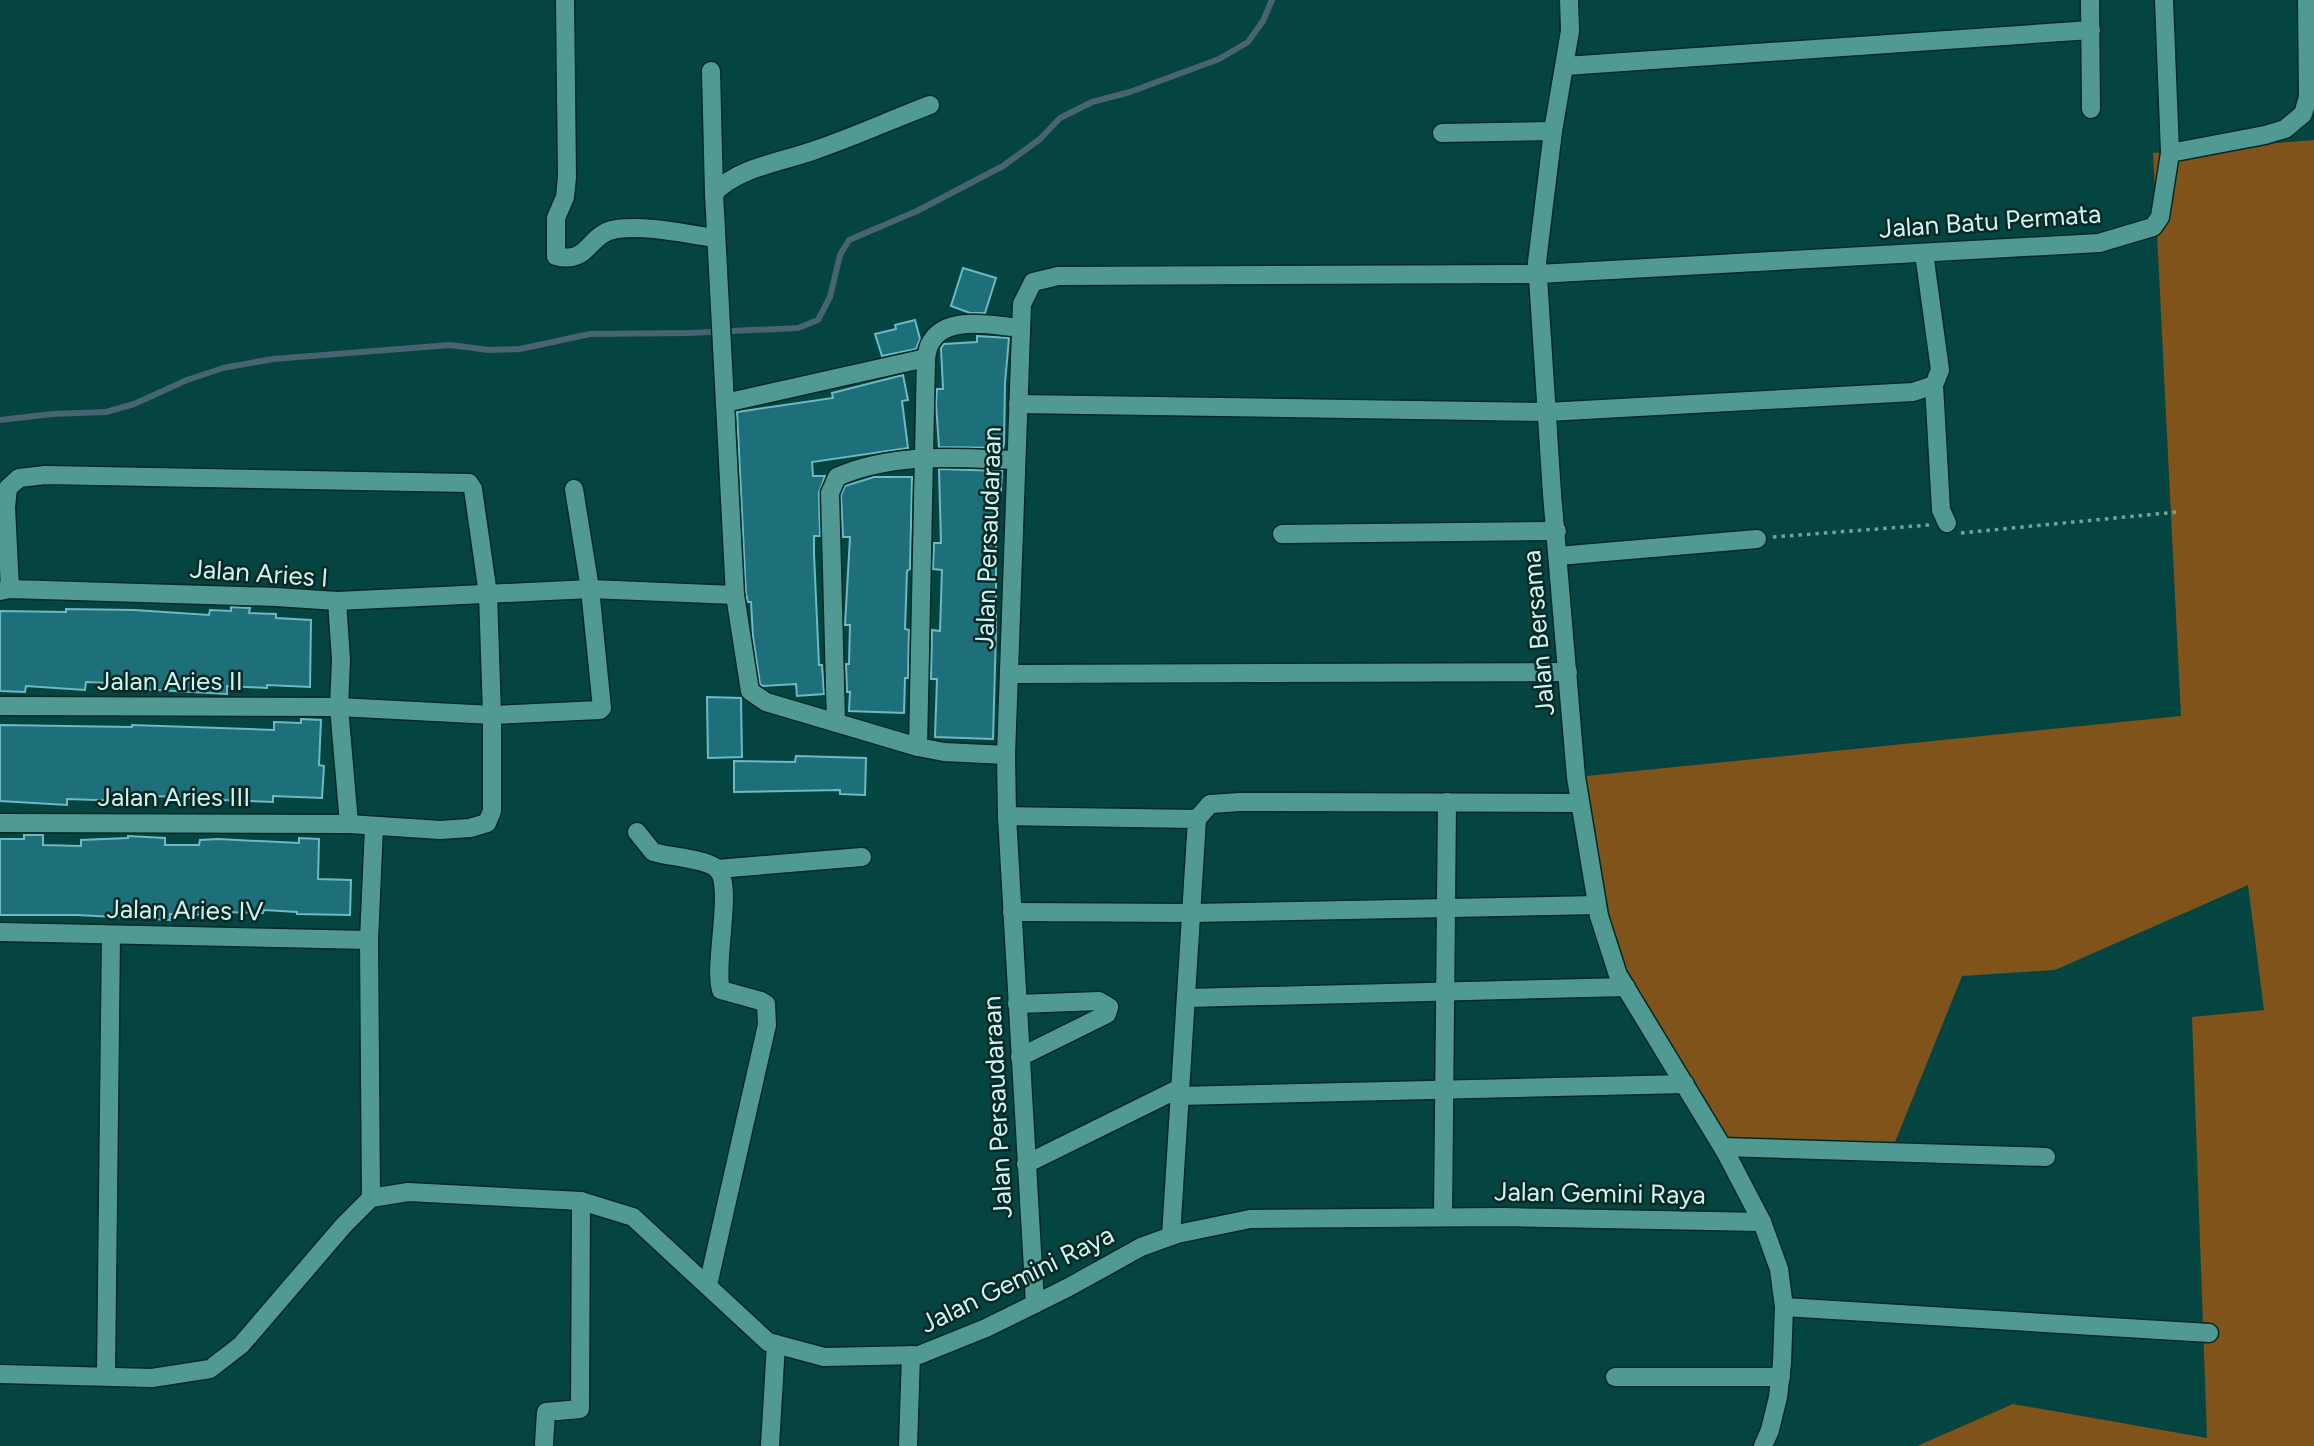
<svg xmlns="http://www.w3.org/2000/svg" width="2314" height="1446" font-family="Figtree,sans-serif">
<style>
.green{fill:#80531a}
.lines{fill:none;stroke-linecap:round;stroke-linejoin:round}
.stream{stroke:#486472;stroke-width:6}
.building{fill:#1d6f7a;stroke:#70b8c3;stroke-width:2}
.minor-casing{stroke:#002926;stroke-width:21}
.path{stroke:#72a39f;stroke-width:3.5;stroke-dasharray:3.5 5;stroke-linecap:butt}
.minor{stroke:#519993;stroke-width:18}
.labels{text-anchor:middle;dominant-baseline:central;stroke-width:5;stroke-linejoin:round;paint-order:stroke}
.street-label{font-size:26px;fill:#d0f4ef;stroke:#082825}
</style>
<rect width="100%" height="100%" fill="#054541"/>
<path class="green" d="M2314,140V1446H1917L2013,1404L2207,1438L2192,1017L2264,1010L2248,885L2055,970L1962,976L1891,1152L1723,1147L1618,975L1576,777L2181,716L2153,153Z"/>
<g class="lines">
<path class="stream" d="M0,420L52,414L106,412L134,404L187,380L223,368L273,359L450,345L489,350L520,349L590,334L689,333L798,328L818,320L830,297L840,255L849,240L917,211L1003,166L1040,139L1060,118L1092,102L1130,92L1219,59L1248,42L1263,21L1272,0"/>
</g>
<g class="building">
<path d="M963,268L996,278L985,313H970L951,306Z"/>
<path d="M915,320L920,339L916,349L882,356L875,334L896,329L895,325Z"/>
<path d="M977,336L1009,338L1005,383L1004,444L1003,448L939,447L936,403L937,389H943L941,348L944,344L977,342Z"/>
<path d="M903,375L908,400L902,401L908,448L812,462L813,476H825L819,493L820,536H814V554L819,665H822L824,694L797,696L796,684L763,686L760,684L753,637L751,602H748L746,594L737,412L833,398L832,393Z"/>
<path d="M939,469L1002,471L1001,491H996V631L993,739L935,737L937,679H931L932,630L940,631L942,570L933,569L934,543H941Z"/>
<path d="M874,477H912L910,569L907,571L905,629L909,630L908,678H905L904,713L849,711L850,692H847L846,664H849L850,625H845L850,537H843L841,495L845,486Z"/>
<path d="M231,607L250,608L249,613L276,614V618L311,620L310,687L267,685V688L227,686V694L139,689V684L86,682L85,690L26,686L25,692L0,691V611L66,612V609L134,610L209,615L210,610L231,611Z"/>
<path d="M707,697L741,698L742,757L708,758Z"/>
<path d="M301,719L321,720L319,765L324,766L322,798L273,796V802L223,800V802L204,801V798L127,795L126,801L67,799V805L0,801V725L132,727V725L274,730V722L301,723Z"/>
<path d="M796,756L866,758L865,795L840,794V790L734,792V761L795,762Z"/>
<path d="M24,835H43V845L81,846V840L128,838V836L165,838V845H199L200,840L218,839L299,843V838L319,839L318,879L351,880L350,915L297,914V912L264,910L263,913L212,912V915L170,914V920L77,915H0V839H24Z"/>
</g>
<g class="lines">
<defs>
<g id="minor">
<path d="M565,0L567,177L565,197L556,218V256C590,265 587,233 617,229C649,225 685,234 716,238"/>
<path d="M1569,0L1570,31L1553,131L1537,262L1552,494L1576,777L1599,916L1618,975L1726,1153L1762,1222L1779,1269L1784,1307L1782,1363L1778,1397L1770,1430L1763,1446"/>
<path d="M2090,0L2091,109"/>
<path d="M2164,0L2170,153"/>
<path d="M1565,66L2091,30"/>
<path d="M711,71L714,193L735,595L750,691L766,702L918,747L944,752L1006,755"/>
<path d="M1442,133L1553,131"/>
<path d="M714,193C740,166 784,162 818,149C856,136 893,119 930,105"/>
<path d="M1934,385L1941,510L1947,523"/>
<path d="M725,403L926,358"/>
<path d="M1018,404L1547,412L1913,392L1934,385L1940,370L1924,253"/>
<path d="M1282,534L1557,531"/>
<path d="M1558,556L1757,539"/>
<path d="M0,591L10,589L276,597L337,601L341,660L339,707L349,824"/>
<path d="M337,601L590,589L735,595"/>
<path d="M1009,674L1568,672"/>
<path d="M0,706L339,707L492,715L600,710L602,708L590,589L574,489"/>
<path d="M836,723L830,493L837,477C893,452 957,458 1016,460"/>
<path d="M918,747L926,358C927,353 928,346 931,342C947,314 995,326 1021,328"/>
<path d="M1007,816L1197,819L1171,1236"/>
<path d="M1197,819L1210,804L1240,802L1580,803"/>
<path d="M0,823L349,824L440,830L470,828L487,823L492,811V715L488,594L473,489L469,483L45,475L19,478L8,488L6,507L10,589"/>
<path d="M637,832L653,852C669,857 703,858 716,868C735,882 713,963 721,990L761,1001L766,1004L767,1025L708,1285"/>
<path d="M717,869L862,857"/>
<path d="M1012,912L1191,913L1597,905"/>
<path d="M0,932L369,940"/>
<path d="M1186,998L1626,987"/>
<path d="M1017,1004L1099,1001L1109,1007L1107,1014L1101,1017L1020,1057"/>
<path d="M1179,1096L1685,1084"/>
<path d="M1723,1147L2046,1157"/>
<path d="M1026,1164L1180,1088"/>
<path d="M371,1198L369,940L374,827"/>
<path d="M1443,1217L1447,802"/>
<path d="M1035,1304L1007,816L1006,755L1022,304L1033,282L1058,276L1538,274L2099,243L2153,227L2160,217L2170,153L2265,135L2285,129L2303,114L2308,97L2307,0"/>
<path d="M1784,1307L2209,1333"/>
<path d="M0,1374L152,1378L210,1369L241,1345L344,1225L371,1198L408,1192L581,1201L633,1217L768,1342L824,1357L919,1355L986,1328L1069,1287L1141,1247L1177,1234L1250,1219L1504,1217L1762,1222"/>
<path d="M106,1375L111,935"/>
<path d="M1615,1377H1781"/>
<path d="M544,1444L546,1412L580,1409L581,1201"/>
<path d="M770,1446L776,1344"/>
<path d="M908,1446L911,1355"/>
</g>
</defs>
<use href="#minor" class="minor-casing"/>
<g class="path">
<path d="M1961,533L2177,512"/>
<path d="M1773,537L1929,525"/>
</g>
<use href="#minor" class="minor"/>
</g>
<g class="labels">
<g class="street-label">
<text transform="translate(1990 221) rotate(-4)">Jalan Batu Permata</text>
<text transform="translate(988 538) rotate(-88)">Jalan Persaudaraan</text>
<text transform="translate(259 573) rotate(4)">Jalan Aries I</text>
<text transform="translate(1538 633) rotate(-95)">Jalan Bersama</text>
<text x="170" y="681">Jalan Aries II</text>
<text x="174" y="797">Jalan Aries III</text>
<text transform="translate(185 910) rotate(1)">Jalan Aries IV</text>
<text transform="translate(997 1107) rotate(-93)">Jalan Persaudaraan</text>
<text transform="translate(1600 1193) rotate(1)">Jalan Gemini Raya</text>
<text transform="translate(1017 1279) rotate(-26)">Jalan Gemini Raya</text>
</g>
</g>
</svg>
